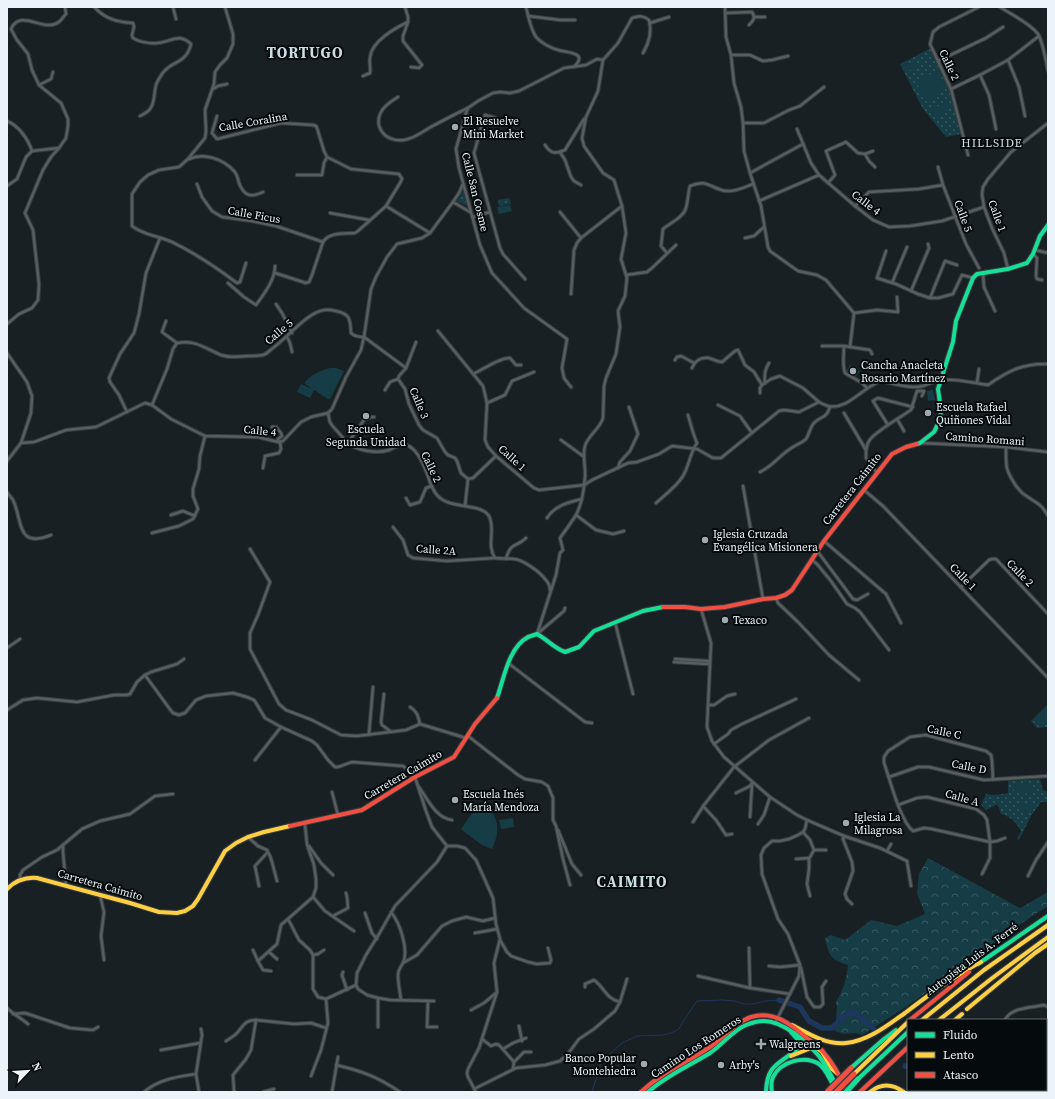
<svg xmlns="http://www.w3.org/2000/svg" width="1055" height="1099" font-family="'Source Serif 4',serif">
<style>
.green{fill:url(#green-dots)}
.forest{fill:url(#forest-crowns)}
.pitch{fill:#163c46}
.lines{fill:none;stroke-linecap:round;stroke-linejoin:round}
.stream{stroke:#1d365c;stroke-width:1}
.river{stroke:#1d365c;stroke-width:5.5}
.street-casing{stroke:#363c3f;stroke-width:4.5}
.fast-casing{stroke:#363c3f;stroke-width:6}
.slow-casing{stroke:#363c3f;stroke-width:6}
.jam-casing{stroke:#363c3f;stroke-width:6}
.street{stroke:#585e60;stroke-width:2.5}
.fast{stroke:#16e098;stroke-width:4}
.slow{stroke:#ffcf43;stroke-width:4}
.jam{stroke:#f24e42;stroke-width:4}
.fast-bridge-casing{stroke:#363c3f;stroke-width:7;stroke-linecap:butt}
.jam-bridge-casing{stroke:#363c3f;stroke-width:7;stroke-linecap:butt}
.fast-bridge{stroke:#16e098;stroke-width:5}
.jam-bridge{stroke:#f24e42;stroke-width:5}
.poi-dot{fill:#a1aaae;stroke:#050b0d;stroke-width:1.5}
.labels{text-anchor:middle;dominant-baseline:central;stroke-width:4;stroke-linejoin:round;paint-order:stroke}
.street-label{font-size:11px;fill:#ebf5f9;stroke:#050b0d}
.poi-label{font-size:11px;fill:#ebf5f9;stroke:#050b0d;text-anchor:start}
.neighbourhood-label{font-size:12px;letter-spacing:1px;fill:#c9dde3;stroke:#050b0d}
.district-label{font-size:15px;font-weight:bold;letter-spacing:1px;fill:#c9dde3;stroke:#050b0d}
</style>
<defs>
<pattern id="green-dots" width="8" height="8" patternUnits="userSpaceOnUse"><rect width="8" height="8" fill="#163c46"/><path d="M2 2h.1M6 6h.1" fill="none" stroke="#385961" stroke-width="1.8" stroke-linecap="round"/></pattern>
<pattern id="forest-crowns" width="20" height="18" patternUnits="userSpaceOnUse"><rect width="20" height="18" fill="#163c46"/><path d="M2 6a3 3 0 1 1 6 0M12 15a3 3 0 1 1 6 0" fill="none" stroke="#385961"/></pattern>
</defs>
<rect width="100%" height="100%" fill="#182023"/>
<g class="green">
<path d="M931,48L952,95L962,133L961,134L946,137L923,109L900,64Z"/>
<path d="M464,190L469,207L457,201Z"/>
<path d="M509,198L511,204L499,206L498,200Z"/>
<path d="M1048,704V727L1037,728L1031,721Z"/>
<path d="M1040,779L1043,790L1048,792V802H1041L1031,816L1019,840L1017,839L1021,831C1016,822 1011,817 1001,814L998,805H996L986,810L981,805L986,794L994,795L1008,793V781Z"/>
</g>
<g class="forest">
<path d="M928,858L1020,908L1048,892V906C1006,932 968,963 928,991C907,1007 884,1021 862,1035L856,1033L843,1034L835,1031L837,1008L836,1002C844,988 846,981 848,965C830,960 829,955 825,938L831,935L845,940L871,920L897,926L925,914L917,893L919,874Z"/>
<path d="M925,1090H970L971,1092H925Z"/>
</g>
<g class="pitch">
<path d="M914,61L917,67L906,72L903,66Z"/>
<path d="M938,70C947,86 943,95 928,104L917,83V82Z"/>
<path d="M945,102L948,103L950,107L949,110L937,116L934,115L932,111L933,109Z"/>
<path d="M510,205L512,211L499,214L497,207Z"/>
<path d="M850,365L860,371L856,377L846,371Z"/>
<path d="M330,368H336L344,371L330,399H328L314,390L310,398L297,392L301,384L312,389L304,383C311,375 319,371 330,368Z"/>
<path d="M933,390L935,400L928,401L927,391Z"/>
<path d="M1046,708L1048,710V718L1039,726L1033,720Z"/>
<path d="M1014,784L1031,785V794L1014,793Z"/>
<path d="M483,802C499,817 501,829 492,849L482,845L462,830L461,829L475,809Z"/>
<path d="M1020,802L1033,806L1031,813L1018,809Z"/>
<path d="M513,818L514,827L501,829L499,820Z"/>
</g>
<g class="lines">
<path class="stream" d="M592,1092L601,1062L622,1043L637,1036L663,1035L671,1033L679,1029L684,1020L697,1001L723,1000L734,1001L744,1004H753L765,1001L779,1000"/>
<g class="river">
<path d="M779,1000L800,1007L809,1021L822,1028H832L846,1014L854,1012L873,1028"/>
<path d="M905,1066L908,1067"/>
<path d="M940,1092V1090"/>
</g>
<defs>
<g id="street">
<path d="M94,7C106,19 116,22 133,23L134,27L132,35L133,38C139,42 151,44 158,43C171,42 179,32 191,44C186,65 171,60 162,74C160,77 157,82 156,85C154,92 155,103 150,109C148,112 144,114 140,116"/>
<path d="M173,7L176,19"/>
<path d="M225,7L233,34V44L227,58L220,65L215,72L214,84L205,110L206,131L205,138L188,159L179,167L159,170L148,175L140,182L132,194V226C143,235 159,236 172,242C195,253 217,268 237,283L240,282L246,263"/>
<path d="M405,7L408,17V22L403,36V41L422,65L419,68L411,67"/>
<path d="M526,7C528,16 531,30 536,37C541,43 551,48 558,50C567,53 589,52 574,67"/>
<path d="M725,7L726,37L731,55L734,83L741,107L743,123L744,151L750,173L761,206L768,247L770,251L798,271L817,275L826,280L854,313L850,347"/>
<path d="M1000,7C1012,15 1030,23 1038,34C1043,42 1046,62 1048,71"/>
<path d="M726,13L752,12C756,18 753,21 749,25"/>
<path d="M528,16L560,20H575"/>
<path d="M754,17H765"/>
<path d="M650,23L669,17"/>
<path d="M731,55H750L763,61L772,60L788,56"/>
<path d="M603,60L618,43L632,18C639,16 643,15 649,20C652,31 649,43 643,53"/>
<path d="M1008,60L1019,87L1025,116"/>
<path d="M938,61L986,38L1003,27"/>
<path d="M980,75L989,95L996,129"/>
<path d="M363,76L370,73C371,68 369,63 370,57C372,41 395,28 408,22"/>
<path d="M39,85L51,79L53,72"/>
<path d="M213,89L218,86L227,84"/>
<path d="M951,89L980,75L1008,60L1039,36"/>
<path d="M398,97C393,100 387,104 383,109C371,125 385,143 404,140C413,139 421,133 429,128C442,121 455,114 468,108"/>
<path d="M217,116L212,133L217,139L281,123L313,125L316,126L317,128L324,151L327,157L351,169L399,174L402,179L400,183L386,206L358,231L355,233C344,234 329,232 323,242L312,275L309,282L305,283L303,282L275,273"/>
<path d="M496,118L485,115L474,153L500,248L503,254L525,279"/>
<path d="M7,121C19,126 28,139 32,151"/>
<path d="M743,123H764L789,110L800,106L824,87"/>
<path d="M797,129L811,163L819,175L855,206L873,220L889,227L910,226L942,221L984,207"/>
<path d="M545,145C551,154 555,154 565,150L584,119"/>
<path d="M560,152L565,160L571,177L574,181L581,185"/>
<path d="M865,154L873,151"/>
<path d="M968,155L951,89L930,44L933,32L939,27L979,7"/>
<path d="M189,159C204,152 223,159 234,171C237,174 238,179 239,183C244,196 251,198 263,192"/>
<path d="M938,167L943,185L966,244L979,268"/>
<path d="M750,173L803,144"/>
<path d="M297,175H322L324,163L327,157"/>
<path d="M828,183L835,175L826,151L846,142L858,153L865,154L869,161L875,167"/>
<path d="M197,184L202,197L212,211L222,217L252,221L276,226L323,242"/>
<path d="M7,186L17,179L26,157L32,151L59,148"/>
<path d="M759,201L819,175"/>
<path d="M453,202L470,212"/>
<path d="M386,206L430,233"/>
<path d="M855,206L869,192L919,189L943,185"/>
<path d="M560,212L581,238"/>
<path d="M330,213L369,220"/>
<path d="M472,217L490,212"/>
<path d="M745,238L754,236L764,227"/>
<path d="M1035,250L1048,253"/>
<path d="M886,251L877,278L896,284L918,294L930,298H938L953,294L962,275L973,278"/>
<path d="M667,253L661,246L663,229C670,223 683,218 686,208C688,201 688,193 690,186C707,178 711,189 726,191C736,192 745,187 753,184"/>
<path d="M1033,254L1037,258L1036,276L1037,279L1042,280"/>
<path d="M1008,269L1004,253L992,228L984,207L982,194L983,187L988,179L1011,152L1048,123"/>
<path d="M983,273L984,287L995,311"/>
<path d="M626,275L647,272L652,268L676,245"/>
<path d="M228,283L244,297L256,305C264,294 275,280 275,266"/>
<path d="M892,283L907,247"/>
<path d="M911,291L929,248L928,244"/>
<path d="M571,294L574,250L577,243L581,238L622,206"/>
<path d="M930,298L945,261L957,265"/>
<path d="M276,304L282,313L292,333"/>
<path d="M854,313L877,310L898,312L897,297"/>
<path d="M166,321L162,332L177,343"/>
<path d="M7,324L19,314L32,308L38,300L39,284L33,230L25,213L43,170L51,157L59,148L66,138L68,126V119L61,103L39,85L32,70L28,54L17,40L11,29C21,7 45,35 60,21C62,19 64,16 66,14L65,7"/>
<path d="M438,331L483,386L487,403L485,440L488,447L496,456L534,488L539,490L584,485L592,480L628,463L637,462L659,454L672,446L697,449L713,458H721L779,411L784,410L799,412L819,402C822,404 825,405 828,406C844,410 859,393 871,386C875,384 878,381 882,381C895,384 909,389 923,386C929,384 935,381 941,380C954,378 974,383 988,385C1008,371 1023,363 1048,364"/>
<path d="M287,337L290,343L292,352"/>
<path d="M416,342L406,368L399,376L398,379L405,389L409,404L419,425L423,430L437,438L445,452L448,455L455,458L457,461L461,473L468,479"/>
<path d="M822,346H844L870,350L872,354"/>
<path d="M844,346C844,355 842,365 845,373L862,383L867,388"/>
<path d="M7,353L27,382L32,396L31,413L21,443L7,461"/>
<path d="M675,360L677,357L681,356L694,363"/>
<path d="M692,368C695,361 701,357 709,358C713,359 717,362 722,362L735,351L738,350L745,365L754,372L762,385L765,383"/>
<path d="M474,375L475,373C484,369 501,357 510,358L516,365H521"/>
<path d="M765,383L771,379L780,376L803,388L819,402"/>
<path d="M765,383C764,376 765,369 769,363"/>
<path d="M977,383L979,369"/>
<path d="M571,387L564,378L562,368L567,339L524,308L492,273L480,245L459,168L456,149L466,113L468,108L478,101L493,93L500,92L510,93L519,91L564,68L586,65L597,59L603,60"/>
<path d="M385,390L390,382L398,379"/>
<path d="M760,393V388L762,385"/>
<path d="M487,403L505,395L512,381L534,372"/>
<path d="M152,405L167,369L173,349L177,343C197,340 204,348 221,355C230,358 239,357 248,356C252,356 259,356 263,355C267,354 270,350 273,348C287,338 308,312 324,310C328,309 332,310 336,311C351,314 350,320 351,333C355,337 360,337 364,337L406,368"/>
<path d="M718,405L740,416L752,433"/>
<path d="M127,412L119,395L110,382L109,378L120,354L134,333L139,314L146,273L160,238"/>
<path d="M328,413C329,416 329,420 330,422C332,426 335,429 338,432C341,435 344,440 348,443C358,451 377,454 389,450C395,448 400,443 406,445C419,448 427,473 431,485C433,488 434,492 437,495C449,510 480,502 489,516C496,529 486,545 495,558C501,559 507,558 514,559C522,559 540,572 545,579C548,582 550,586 550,590"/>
<path d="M844,413L866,450V458L877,473"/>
<path d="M897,419L904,431"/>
<path d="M888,425L873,401L878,398L913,407"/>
<path d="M272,427H276L281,433L282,436L278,439V442"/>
<path d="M561,440L583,456"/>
<path d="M21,443L34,442L66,430L96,427L145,403L152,405L171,419L205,436L258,437L278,442L283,441L301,422L311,417L328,413L332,409L346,377L361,350L364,337L371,289L376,277L387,257L397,244L422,238L430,233L453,202L459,193L463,184"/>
<path d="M348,443L364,420L371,417H374"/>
<path d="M921,443L1006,447L1048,452"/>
<path d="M1006,447C1006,467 1005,469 1016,486C1019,489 1021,493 1025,495C1036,503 1041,503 1048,516"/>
<path d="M866,450C867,447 867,444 869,441C874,432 901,417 911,410L917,391H924L922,396"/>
<path d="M263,468L265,456L279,453L281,449L280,442"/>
<path d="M618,468L620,462L630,451L638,434L629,407"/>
<path d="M760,472C773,466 779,456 790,449C795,445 802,443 806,439C810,433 810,426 815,422C823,415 826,419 830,407"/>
<path d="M468,479L473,478L496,456"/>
<path d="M743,486L763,599"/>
<path d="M864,490L883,506L1048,678"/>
<path d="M7,492C9,495 11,497 13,500C23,521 16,549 51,535"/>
<path d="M406,498L410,505L420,502L426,488L432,486"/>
<path d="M656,503C665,495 677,486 683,476C689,466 690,453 697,443C693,434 691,425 688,415"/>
<path d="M465,506L468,479"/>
<path d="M171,515L183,511L195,516"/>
<path d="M576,515L596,530L613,534L624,531"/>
<path d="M547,518C554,506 569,502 582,499"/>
<path d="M393,527L403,540L408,555L413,558L447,561L495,558"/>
<path d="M152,533L179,526L193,519L198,509L193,496V489L199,469L200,456L205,436"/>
<path d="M824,541L886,594L901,623"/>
<path d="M250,549L270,582L258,615L250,633V649L279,704L286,710L312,720L341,735L357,736L406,730L420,724L466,738"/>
<path d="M818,552L853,599L857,600L868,594"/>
<path d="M506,559C511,541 516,548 526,538"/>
<path d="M812,560L817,564L831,581L847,604L855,608L860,612L889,650"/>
<path d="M961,587L989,560L992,559H996L1048,614"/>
<path d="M776,598L778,603L798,622L829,655L859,680"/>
<path d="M701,609L711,643L707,727L712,741L724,757L770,797L797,815L807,820L844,836L880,848L907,861L911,886"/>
<path d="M615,622L633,694"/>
<path d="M537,634L556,575L560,553L563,550L560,538C565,531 571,523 576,515C582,504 584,490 585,477C586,467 582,456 585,446C588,435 600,429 603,418L604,386L606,378L616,354L620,327L618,311L625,296L627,278L621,259L626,233L622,206L614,180L603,173L584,146L582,138L586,117L598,91L603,60"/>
<path d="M537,634L564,611L565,608"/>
<path d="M7,648L20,639"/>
<path d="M675,659L708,661L710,662"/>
<path d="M674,662L708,664L710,662"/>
<path d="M508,663L585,722L592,723"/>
<path d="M145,675L169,708L173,713L179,715L185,713L196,700L206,696L233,693L247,697L254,700L256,703L265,718L281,727L312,741L317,745L328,760L335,767H338L352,762L403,766L407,769L415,777L426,811L432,827L447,846H457L465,848L476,860L493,898L496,924L500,939L494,963L497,992L479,1048L468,1069L467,1073L468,1077L476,1092"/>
<path d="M384,694L381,722L382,725L390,731"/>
<path d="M708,705H714L727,696L735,694"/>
<path d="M410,707C417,711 418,716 420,724"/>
<path d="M7,710L23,700L37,698L77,702L114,695H127L130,694L137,682L145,675L151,672L177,664L184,659"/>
<path d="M369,734L373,687"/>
<path d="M468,736L518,775L525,779L542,782L548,786L553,798V820L556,826L563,859L570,885"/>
<path d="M714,744L728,734L731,730L742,724L796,699"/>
<path d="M255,760L281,727"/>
<path d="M889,777L918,767H929L984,780L1048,776"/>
<path d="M993,779L992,761L991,755L986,751L926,735L917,736L910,737L888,751L884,757V763C890,779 900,821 913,831L924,828L932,829L990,842L997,841L1005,838"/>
<path d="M419,787C428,800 436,818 452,820"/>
<path d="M332,792L338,815"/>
<path d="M736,793L750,786L752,783"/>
<path d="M898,805L917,798L927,797L976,809L984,815L987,820L990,842V858L982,874"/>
<path d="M703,806L716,820L726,835L732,834"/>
<path d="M750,817L752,784"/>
<path d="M693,822L704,805L734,767L769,740L809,718"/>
<path d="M758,824L764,815L770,797"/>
<path d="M558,830L572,864L581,875"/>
<path d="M803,832L810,840L814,850L809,859V869L807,884L810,896"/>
<path d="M844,836L843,839L852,862L853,871L845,894L847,899L852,904"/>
<path d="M248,837L258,846L267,850L270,856L272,862L277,881"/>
<path d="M63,845V852L66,885"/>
<path d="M309,846L321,863L333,875"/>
<path d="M814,850H826"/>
<path d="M887,851L891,844"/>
<path d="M796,859L809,858"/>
<path d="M1028,876L1036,860L1048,842"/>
<path d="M20,879V875L23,870L42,857L57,850L82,829L100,821L130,814L155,796L173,794"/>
<path d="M259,886L255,866L267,853"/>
<path d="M100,895L104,912L101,936L104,960"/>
<path d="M313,897L325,911L354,931"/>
<path d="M391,912C400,923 409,950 403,963C401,967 398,969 398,975C398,983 400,992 401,1000"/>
<path d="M365,913L372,933L377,939"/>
<path d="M333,916L348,908L347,897L346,893"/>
<path d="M288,919L299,940L310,950L313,955V989L318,997L326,999L356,985"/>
<path d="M475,933L497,929"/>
<path d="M500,940L507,952L511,956L528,962L537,964L550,963L551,960L548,948"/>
<path d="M749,948L750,988"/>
<path d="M253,950L258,961"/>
<path d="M269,952L277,959"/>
<path d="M313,955L318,954L324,950"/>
<path d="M403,963L417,955L442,926L452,921L466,917L483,921L495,918"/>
<path d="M769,966L780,967L800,965"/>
<path d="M801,968L807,997L814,1007H820L823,1004L822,987L826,981"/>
<path d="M271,971L263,970L258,961L277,944L281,925L313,897L316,888V879L314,865L307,844L305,825L306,822"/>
<path d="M343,972L342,975L347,990"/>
<path d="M698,976L750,988L790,994"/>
<path d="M585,987V984L594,980C605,988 606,999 620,1002"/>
<path d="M428,1001L427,1027H437"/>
<path d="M434,1001L390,1000L378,998L367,995L358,989L356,985L357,973L366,955L379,934L395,906L437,862L447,846"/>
<path d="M7,1008C13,1014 21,1018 28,1024"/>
<path d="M471,1010L484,1003L496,993"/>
<path d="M13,1014L25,1013L70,1028L93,1030L98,1027"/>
<path d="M1005,1020C1011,1007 1031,1008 1044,1005L1048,1007"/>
<path d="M775,1023L799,976L800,965L788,934L778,919L762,874L761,855L764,848L772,841H780L789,839L798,835L803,832L805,829L807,820"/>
<path d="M519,1026L522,1041"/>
<path d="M378,1027V998"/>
<path d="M482,1039L491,1046L496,1044L499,1045L514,1062L513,1069"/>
<path d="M226,1041C229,1039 232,1037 235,1035C243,1028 243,1020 256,1020L294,1024L311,1023L326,1028"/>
<path d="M503,1049L513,1043L526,1038"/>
<path d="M161,1050L200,1043"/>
<path d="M1046,1055L1048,1054"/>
<path d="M514,1062L524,1052H531"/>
<path d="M336,1065C362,1071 378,1077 400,1092"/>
<path d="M311,1076L321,1050L328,1023L326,999"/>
<path d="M474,1089L516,1068L545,1065L560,1061L567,1055L579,1039L594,1029L615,1011L620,1002L627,979"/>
<path d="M999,1090L1001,1092"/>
<path d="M144,1092C159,1079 177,1077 196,1074"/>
<path d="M199,1092L196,1074L202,1035L201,1029"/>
<path d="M235,1092L234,1091L233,1075L246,1059L251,1050L256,1020"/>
<path d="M263,1092L274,1089"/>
<path d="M332,1092L338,1057"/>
</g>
<g id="fast">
<path d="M917,444L920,443L934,432L940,420L941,410L938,389L953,342L956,321L973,278L977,274L1008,269L1027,263L1033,254L1040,236L1048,225"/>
<path d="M497,698C504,679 508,648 528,637C531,636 534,635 537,634C548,640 554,648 565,652L579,647L594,631L643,611L663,607"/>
<path d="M978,964L1048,916"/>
<path d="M851,1068L884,1039L896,1030"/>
<path d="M858,1079L908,1032"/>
<path d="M648,1092C667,1075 689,1066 710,1053C722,1045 732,1031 746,1025C751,1023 758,1021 764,1021C783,1021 807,1042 819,1056C826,1065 831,1075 836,1085"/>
<path d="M766,1092C767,1063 780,1065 798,1048V1040L791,1032"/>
<path d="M772,1092C771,1087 771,1082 773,1077C781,1061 805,1055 819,1064C827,1069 831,1084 838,1092"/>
</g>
<g id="slow">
<path d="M7,889C16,880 25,877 37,878L130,903L159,912L177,913L185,911L193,906L198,899L225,851L236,843L248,837L264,832L290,826"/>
<path d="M967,1009L1035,953L1048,944"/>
<path d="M922,1020L984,970L1048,925"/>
<path d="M939,1020L991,979L1048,937"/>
<path d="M955,1020L962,1014"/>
<path d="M792,1025C809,1034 826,1045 846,1043C868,1041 888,1025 905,1013C922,1000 939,987 957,976C965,971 973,966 981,962"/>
<path d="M791,1056L811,1048H817L822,1052L832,1069L838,1074"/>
<path d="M854,1074L908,1022"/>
<path d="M870,1092C881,1083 893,1084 904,1092"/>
</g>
<g id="jam">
<path d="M663,607H685L701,609L725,607L763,599L776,598L785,595L792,590L824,541L892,454L906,447L917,444"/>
<path d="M290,826L362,810L415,777L454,757L475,724L497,698"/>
<path d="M910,1020L969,972"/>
<path d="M919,1090V1092"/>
<path d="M641,1092C662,1072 686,1063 710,1047C724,1038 734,1023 751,1017C774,1010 792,1025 808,1039C814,1043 820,1047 824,1053C834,1064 841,1078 847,1092"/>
<path d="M860,1092L908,1047"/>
</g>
</defs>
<use href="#street" class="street-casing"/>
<use href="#fast" class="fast-casing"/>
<use href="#slow" class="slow-casing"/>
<use href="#jam" class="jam-casing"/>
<use href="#street" class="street"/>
<use href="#fast" class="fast"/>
<use href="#slow" class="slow"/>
<use href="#jam" class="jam"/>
<defs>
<path id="fast-bridge" d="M846,1092L858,1079"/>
<g id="jam-bridge">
<path d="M827,1092L851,1068"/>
<path d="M836,1092L854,1074"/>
</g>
</defs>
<use href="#fast-bridge" class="fast-bridge-casing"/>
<use href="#jam-bridge" class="jam-bridge-casing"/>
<use href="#fast-bridge" class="fast-bridge"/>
<use href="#jam-bridge" class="jam-bridge"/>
</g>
<g class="poi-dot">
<circle cx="455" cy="127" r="4"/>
<circle cx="853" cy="371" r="4"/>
<circle cx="928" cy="413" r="4"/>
<circle cx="366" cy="416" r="4"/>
<circle cx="705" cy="540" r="4"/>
<circle cx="725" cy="620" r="4"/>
<circle cx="455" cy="800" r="4"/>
<circle cx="846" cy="823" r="4"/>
<path d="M759 1038h4v4h4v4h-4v4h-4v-4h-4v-4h4z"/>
<circle cx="644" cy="1064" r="4"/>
<circle cx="721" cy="1065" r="4"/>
</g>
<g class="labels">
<g class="street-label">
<text transform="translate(949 65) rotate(65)">Calle 2</text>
<text transform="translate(253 122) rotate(-10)">Calle Coralina</text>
<text transform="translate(475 192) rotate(76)">Calle San Cosme</text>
<text transform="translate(866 203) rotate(37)">Calle 4</text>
<text transform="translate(254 215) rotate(10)">Calle Ficus</text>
<text transform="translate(963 216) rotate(70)">Calle 5</text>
<text transform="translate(997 216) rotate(70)">Calle 1</text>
<text transform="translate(279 332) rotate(-40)">Calle 5</text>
<text transform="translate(419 403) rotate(67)">Calle 3</text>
<text transform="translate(260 431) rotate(6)">Calle 4</text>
<text transform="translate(985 439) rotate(4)">Camino Romani</text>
<text transform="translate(512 458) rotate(42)">Calle 1</text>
<text transform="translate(431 467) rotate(64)">Calle 2</text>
<text transform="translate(852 489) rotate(-52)">Carretera Caimito</text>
<text transform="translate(436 550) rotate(4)">Calle 2A</text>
<text transform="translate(1020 573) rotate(46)">Calle 2</text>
<text transform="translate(963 577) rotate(46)">Calle 1</text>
<text transform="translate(944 732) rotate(12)">Calle C</text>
<text transform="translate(969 767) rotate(11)">Calle D</text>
<text transform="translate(403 775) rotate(-30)">Carretera Caimito</text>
<text transform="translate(962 798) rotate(16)">Calle A</text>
<text transform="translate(100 885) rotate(16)">Carretera Caimito</text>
<text transform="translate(972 959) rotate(-37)">Autopista Luis A. Ferré</text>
<text transform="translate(696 1047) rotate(-33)">Camino Los Romeros</text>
</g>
<g class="poi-label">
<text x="463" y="121">El Resuelve<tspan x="463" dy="13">Mini Market</tspan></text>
<text x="861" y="365">Cancha Anacleta<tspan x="861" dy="13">Rosario Martínez</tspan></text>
<text x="936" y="407">Escuela Rafael<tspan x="936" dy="13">Quiñones Vidal</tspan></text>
<text x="366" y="429" text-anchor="middle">Escuela<tspan x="366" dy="13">Segunda Unidad</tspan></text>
<text x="713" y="534">Iglesia Cruzada<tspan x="713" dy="13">Evangélica Misionera</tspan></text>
<text x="733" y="620">Texaco</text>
<text x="463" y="794">Escuela Inés<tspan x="463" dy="13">María Mendoza</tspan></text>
<text x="854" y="817">Iglesia La<tspan x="854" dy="13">Milagrosa</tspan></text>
<text x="769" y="1044">Walgreens</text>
<text x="636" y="1058" text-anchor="end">Banco Popular<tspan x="636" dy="13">Montehiedra</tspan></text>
<text x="729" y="1065">Arby's</text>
</g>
<g class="neighbourhood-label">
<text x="992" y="143">HILLSIDE</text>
</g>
<g class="district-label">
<text x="305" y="52">TORTUGO</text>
<text x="632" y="881">CAIMITO</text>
</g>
</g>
<rect width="1055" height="1099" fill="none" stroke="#ebf5f9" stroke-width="16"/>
<rect x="907" y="1019" width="140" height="72" fill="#050b0d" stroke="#61696b"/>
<rect x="915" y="1032" width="20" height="6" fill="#16e098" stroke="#61696b"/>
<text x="943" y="1039" font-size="12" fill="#ebf5f9">Fluido</text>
<rect x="915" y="1052" width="20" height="6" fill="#ffcf43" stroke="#61696b"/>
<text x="943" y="1059" font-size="12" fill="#ebf5f9">Lento</text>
<rect x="915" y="1072" width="20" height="6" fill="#f24e42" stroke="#61696b"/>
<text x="943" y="1079" font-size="12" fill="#ebf5f9">Atasco</text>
<g transform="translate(28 1071) rotate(65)" stroke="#050b0d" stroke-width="3" paint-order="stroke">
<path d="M0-3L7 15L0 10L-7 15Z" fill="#ebf5f9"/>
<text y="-6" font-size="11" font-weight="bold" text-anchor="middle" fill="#ebf5f9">N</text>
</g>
</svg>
